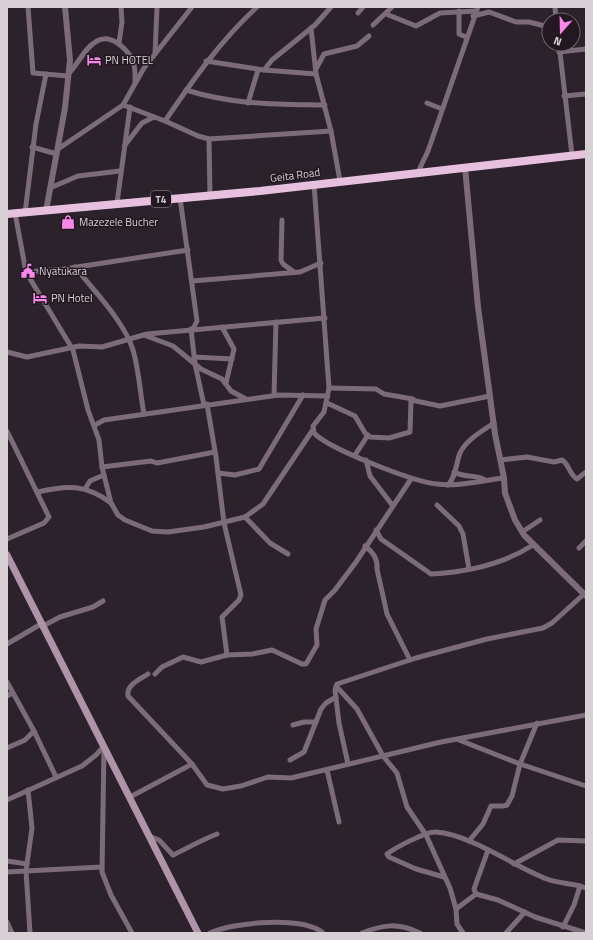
<svg xmlns="http://www.w3.org/2000/svg" width="593" height="940" font-family="'Titillium Web',sans-serif">
<style>
.lines{fill:none;stroke-linecap:round;stroke-linejoin:round}
.minor{stroke:#7c6c79;stroke-width:5}
.tertiary{stroke:#7c6c79;stroke-width:6}
.secondary{stroke:#ae93a9;stroke-width:7}
.trunk{stroke:#e6c0de;stroke-width:8}
.labels{text-anchor:middle;dominant-baseline:central;stroke-width:3;stroke-linejoin:round;paint-order:stroke}
.shield{fill:#231821;stroke:#a1999f;stroke-width:1}
.shield-label{font-size:10px;font-weight:bold;fill:#d7d0d5}
.poi-label{font-size:11px;fill:#d7d0d5;stroke:#231821;text-anchor:start}
.street-label{font-size:11px;fill:#d7d0d5;stroke:#231821}
</style>
<rect width="100%" height="100%" fill="#2c222b"/>
<g class="lines">
<g class="minor">
<path d="M28,7L33,73L68,76"/>
<path d="M555,7L556,20"/>
<path d="M459,11V34L466,37"/>
<path d="M358,13L363,7"/>
<path d="M386,14L416,26L440,13L476,11"/>
<path d="M473,16L489,12L516,22H529L549,27"/>
<path d="M373,25L392,7"/>
<path d="M311,28L316,74L331,131L340,181"/>
<path d="M119,43L122,22L121,7"/>
<path d="M559,44L572,155"/>
<path d="M559,52L586,49"/>
<path d="M155,54L157,7"/>
<path d="M206,61L264,70L316,74"/>
<path d="M316,69L324,54L357,46L369,36"/>
<path d="M264,70L272,60L315,25L331,7"/>
<path d="M69,73C79,63 84,48 97,41C110,33 126,48 132,59C136,66 135,75 135,83"/>
<path d="M186,90C234,105 275,104 325,105"/>
<path d="M564,96L586,94"/>
<path d="M248,103L258,70"/>
<path d="M427,103L442,109"/>
<path d="M123,105L165,121L198,136L209,139L331,131"/>
<path d="M165,121C193,80 220,41 257,7"/>
<path d="M209,139L210,195"/>
<path d="M125,145L142,123L154,117"/>
<path d="M32,147L57,154"/>
<path d="M58,149L123,105L144,68L192,7"/>
<path d="M418,172L428,151L478,7"/>
<path d="M314,184L329,388L324,412L313,426L314,433C329,449 414,482 437,484C458,487 483,480 504,478"/>
<path d="M50,188L78,176L120,171"/>
<path d="M180,198L197,321L193,329"/>
<path d="M117,203L130,107"/>
<path d="M15,213L26,272L73,350L88,410L99,440L102,467L111,503L118,515L125,520L152,531L168,532L204,527L245,517L263,504L312,431"/>
<path d="M25,213L36,124L46,74"/>
<path d="M282,220L281,260L283,264L294,272"/>
<path d="M75,267C94,291 124,321 133,350C139,370 140,393 144,414"/>
<path d="M26,272L64,269L188,250"/>
<path d="M192,281L300,272L321,263"/>
<path d="M222,327L234,349L226,383"/>
<path d="M191,329L195,364L204,405"/>
<path d="M144,335L173,346L201,369L222,379L231,391L246,399"/>
<path d="M7,352L27,357L79,346L102,347L147,334L325,318"/>
<path d="M194,357L232,359"/>
<path d="M329,388L376,389L384,394L413,399"/>
<path d="M274,395L276,322"/>
<path d="M327,403L355,416L365,433L370,437L389,438L410,432L411,400L440,406L490,396"/>
<path d="M207,404L216,457L224,523L241,595L239,600L222,617L227,655"/>
<path d="M95,425L104,420L279,395L328,396"/>
<path d="M7,431L49,517L44,523L7,539"/>
<path d="M355,455L368,435"/>
<path d="M366,460L370,476L393,506"/>
<path d="M500,460L527,457L554,462L562,460C569,464 569,474 577,479L586,472"/>
<path d="M102,467L151,461L157,463L215,452"/>
<path d="M454,472C464,478 475,474 485,480"/>
<path d="M218,473L235,475L259,469L303,395"/>
<path d="M448,485C456,477 456,463 460,453C466,440 482,431 494,423"/>
<path d="M85,489L90,481L104,475"/>
<path d="M38,492C67,485 86,484 111,503"/>
<path d="M437,505L459,526L463,534L469,569"/>
<path d="M245,517L270,543L288,554"/>
<path d="M376,530L381,539L431,574C467,572 502,565 533,545"/>
<path d="M522,532L540,520"/>
<path d="M365,546C373,552 378,560 377,569L387,614L410,660"/>
<path d="M579,548L586,541"/>
<path d="M43,626L60,617L93,607L103,601"/>
<path d="M7,644L41,624"/>
<path d="M148,674C140,679 126,685 128,696L192,764L207,785L223,789L241,786L268,777L291,778L441,742L586,715"/>
<path d="M155,674L162,667L183,657L201,662L227,655L252,654L272,650L302,664H306L317,645L316,629L325,600L335,590L356,562L411,479"/>
<path d="M7,682L34,731L56,777"/>
<path d="M336,686L357,709L383,756L397,773L407,807L426,835L450,888L456,909L457,924L463,933"/>
<path d="M7,696L12,693"/>
<path d="M293,725L304,722H316"/>
<path d="M459,740L520,764L586,786"/>
<path d="M7,748L25,740L34,731"/>
<path d="M104,749L102,872L111,895L132,933"/>
<path d="M290,760L304,752L321,709L326,703L336,697"/>
<path d="M348,764L339,723L335,690L337,684L416,658L487,639L543,628L552,623L584,594"/>
<path d="M327,770L339,822"/>
<path d="M28,790L32,828L26,871L30,933"/>
<path d="M130,797L192,764"/>
<path d="M7,800L82,766L96,755L104,746"/>
<path d="M149,836L159,840L173,855C188,848 201,840 217,834"/>
<path d="M469,841L483,824L491,806H503L507,805L512,796L520,764L537,723"/>
<path d="M7,861L27,864"/>
<path d="M514,864L558,840L586,841"/>
<path d="M7,872L102,867"/>
<path d="M444,877L416,869L389,857L387,854C395,848 426,831 436,832C472,835 513,866 547,879C559,884 574,883 586,888"/>
<path d="M476,894L498,900L535,917L586,933"/>
<path d="M456,909L476,894L474,889L488,850"/>
<path d="M7,922L12,933"/>
<path d="M563,927L574,905L580,886"/>
<path d="M210,933C233,922 303,916 323,933"/>
<path d="M362,933C385,924 398,923 420,933"/>
<path d="M506,933L525,912"/>
</g>
<g class="tertiary">
<path d="M465,167L478,307L495,434L504,478L505,493L515,520L524,535L586,596"/>
<path d="M46,211L65,108L70,60L65,7"/>
</g>
<path class="secondary" d="M7,555L198,933"/>
<path class="trunk" d="M7,214L260,191L586,154"/>
</g>
<defs>
<symbol id="hotel-bare" viewBox="-9 -9 18 18"><path d="M-6-4.5h1.5V1H6V5H4.5V3h-9V5H-6ZM-4 0a1.8 1.8 0 1 1 3.6 0ZM.5 0V-2.5h3Q6-2.5 6 0Z" fill="#f987e9" stroke="#231821" stroke-width="2.5" paint-order="stroke"/></symbol>
<symbol id="shop-bare" viewBox="-9 -9 18 18"><path d="M-5-2.5h2.3a2.7 3.5 0 0 1 5.4 0H5L5.5 6h-11ZM-1.5-2.5h3a1.5 2.3 0 0 0-3 0Z" fill="#f987e9" stroke="#231821" stroke-width="2.5" paint-order="stroke"/></symbol>
<symbol id="civic-bare" viewBox="-9 -9 18 18"><path d="M-.6-6.5H3V-4.5H.6V-3L4-1V1h2V6H-6V1h2V-1L-.6-3ZM-1.2 2.5V6h2.4V2.5Z" fill="#f987e9" stroke="#231821" stroke-width="2.5" paint-order="stroke"/></symbol>
</defs>
<g fill-rule="evenodd">
<use href="#hotel-bare" x="84" y="50" width="20" height="20"/>
<use href="#shop-bare" x="58" y="212" width="20" height="20"/>
<use href="#civic-bare" x="18" y="261" width="20" height="20"/>
<use href="#hotel-bare" x="30" y="288" width="20" height="20"/>
</g>
<g class="labels">
<rect class="shield" x="151" y="191" width="20" height="16" rx="3"/>
<g class="shield-label">
<text x="161" y="199">T4</text>
</g>
<g class="poi-label">
<text x="105" y="60">PN HOTEL</text>
<text x="79" y="222">Mazezele Bucher</text>
<text x="39" y="271">Nyatukara</text>
<text x="51" y="298">PN Hotel</text>
</g>
<g class="street-label">
<text transform="translate(295 175) rotate(-7)">Geita Road</text>
</g>
</g>
<rect width="593" height="940" fill="none" stroke="#d7d0d5" stroke-width="16"/>
<g transform="translate(561 32) rotate(200)"><circle r="19" fill="#231821" stroke="#6b6269"/>
<path d="M0-3L7 15L0 10L-7 15Z" fill="#f987e9"/>
<text y="-6" font-size="11" font-weight="bold" text-anchor="middle" fill="#d7d0d5">N</text>
</g>
</svg>
